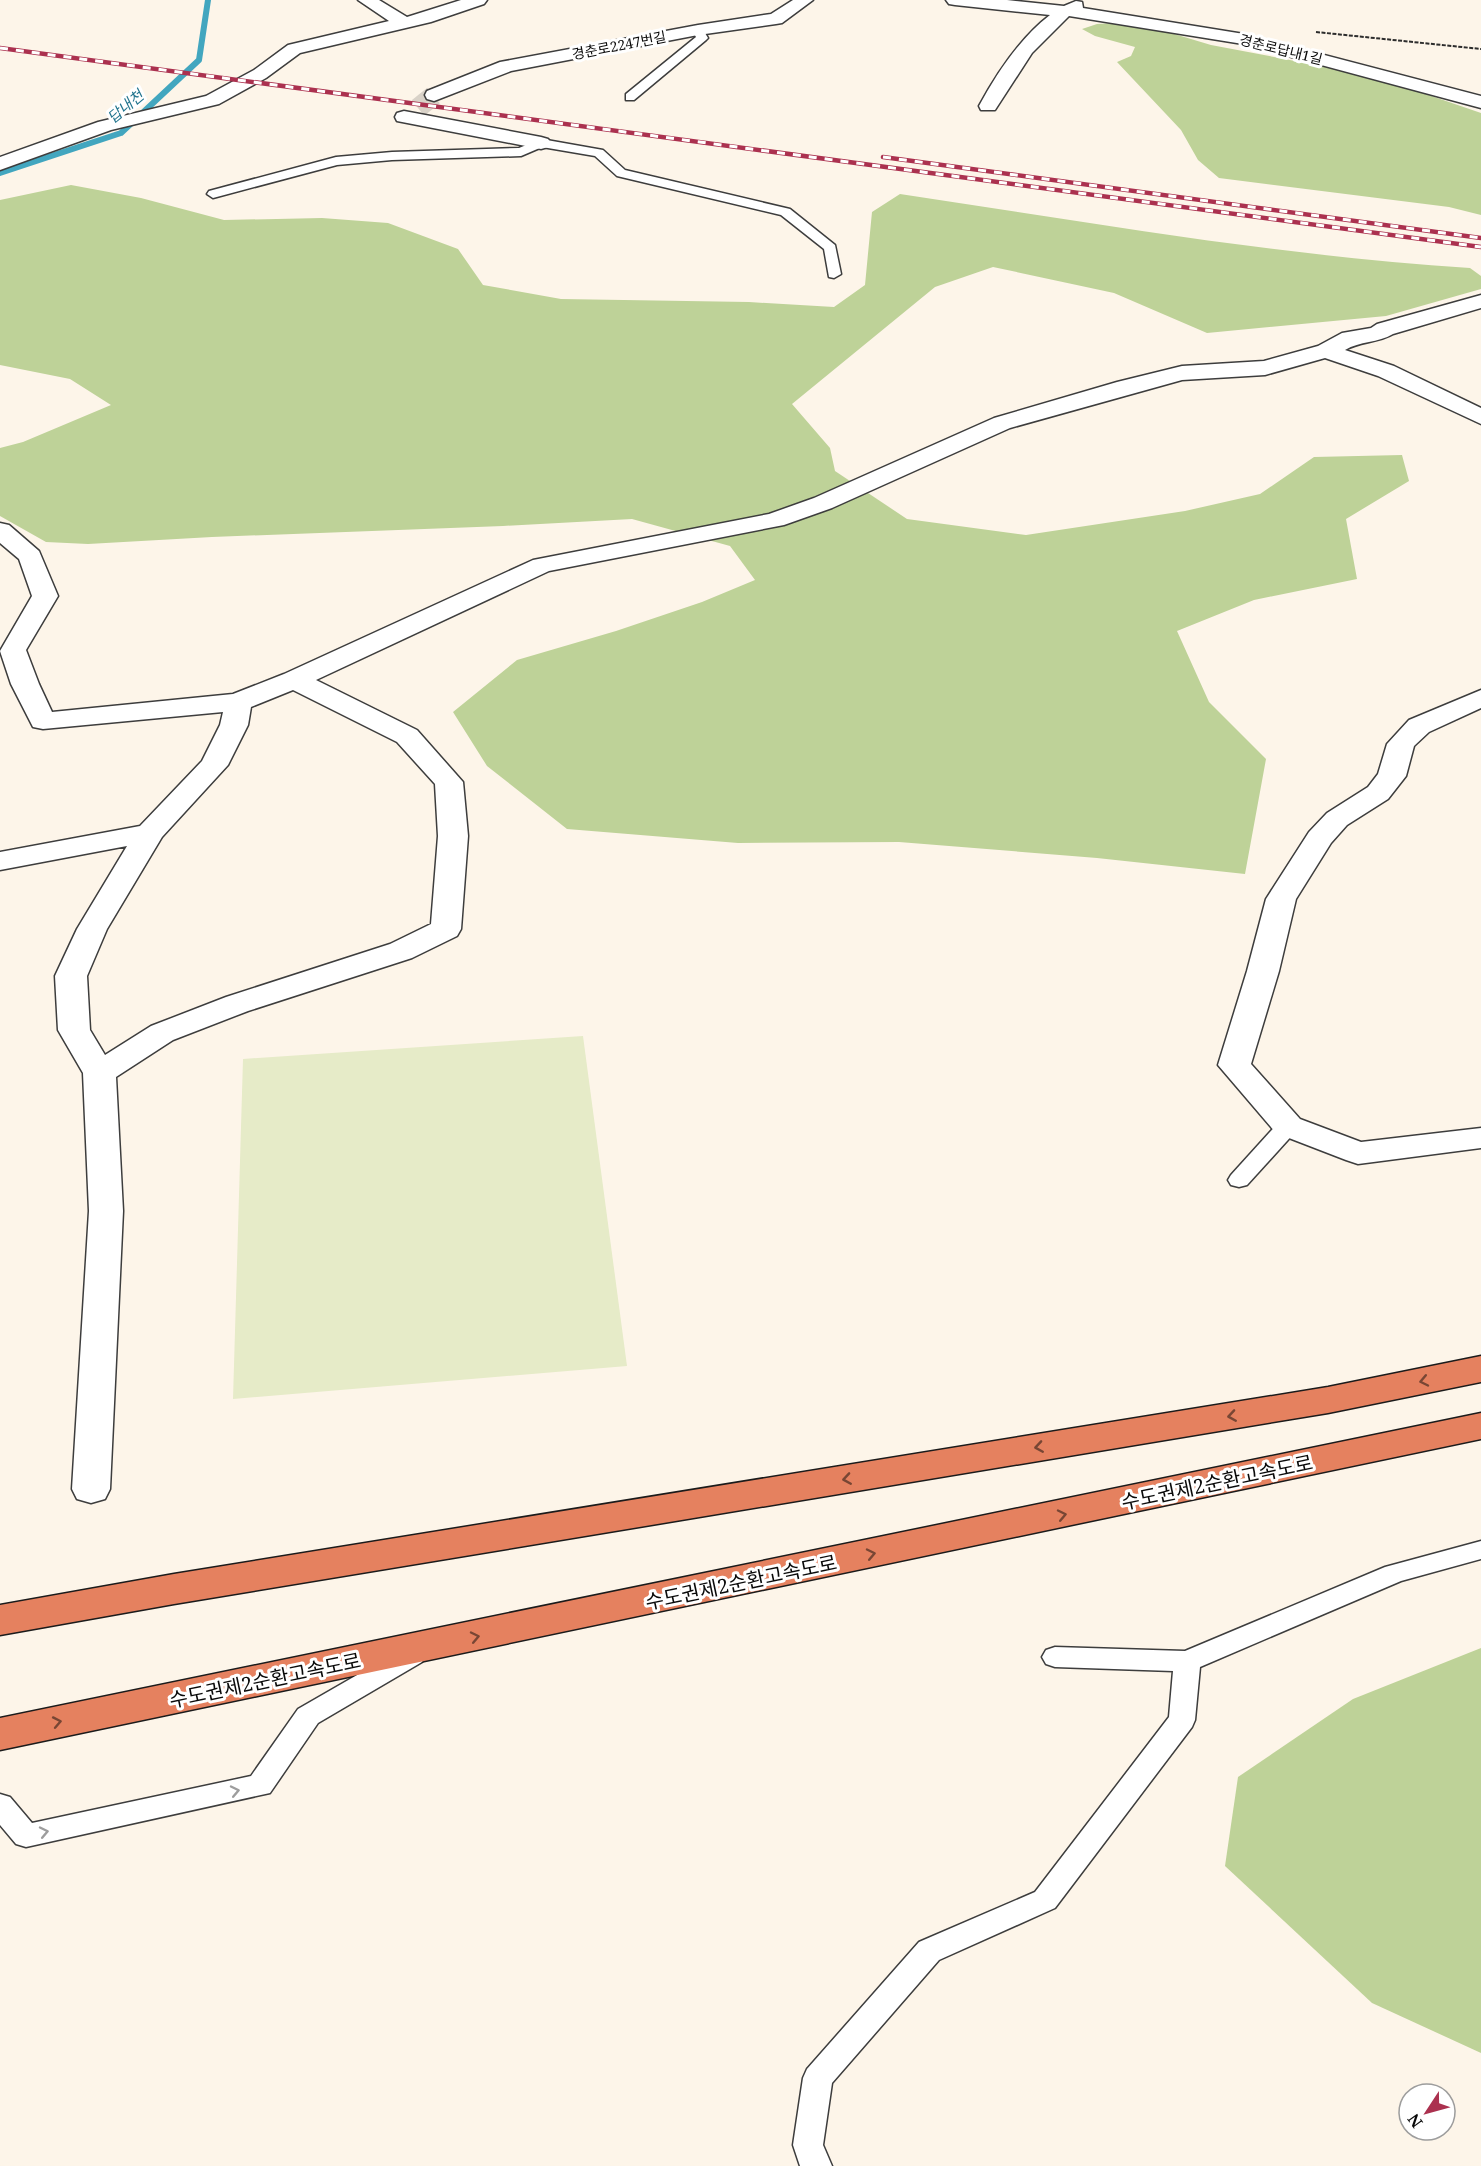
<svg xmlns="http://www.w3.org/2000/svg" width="1481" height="2166" font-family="'Noto Serif','Noto Sans KR',serif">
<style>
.forest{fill:#bed298}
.pitch{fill:#e6ebc8}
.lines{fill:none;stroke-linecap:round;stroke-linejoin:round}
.stream{stroke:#42a6bf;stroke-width:6}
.minor-tunnel{stroke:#d9d2c8;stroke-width:20;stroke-dasharray:20 10;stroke-linecap:butt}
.service-casing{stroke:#3d3d3d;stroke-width:3}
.minor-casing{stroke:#3d3d3d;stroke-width:3}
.motorway-casing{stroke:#1b1b1b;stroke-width:3}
.path{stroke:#2c2c2c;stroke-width:2;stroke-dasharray:4 1.5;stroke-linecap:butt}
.service{fill:#fff;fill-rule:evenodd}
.minor{fill:#fff;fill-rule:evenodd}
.motorway{fill:#e5815f;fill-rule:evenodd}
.rail-casing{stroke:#ab314f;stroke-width:4.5}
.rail{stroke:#fff;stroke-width:3;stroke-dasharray:8;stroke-linecap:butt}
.oneway{stroke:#784634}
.oneway2{stroke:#9d9d9d}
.labels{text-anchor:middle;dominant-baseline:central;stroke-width:6;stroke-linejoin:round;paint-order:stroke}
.far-street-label{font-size:14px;fill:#0a0a0a;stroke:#fff}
.far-water-label{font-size:15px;font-style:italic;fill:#21748e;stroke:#fff}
.near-street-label{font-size:20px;fill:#0a0a0a;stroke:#fff}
</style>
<rect width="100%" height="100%" fill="#fdf5e9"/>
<g class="forest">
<path d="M1134,22L1211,45L1353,72L1411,89L1481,113V215L1449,207L1219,178L1198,160L1181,130L1117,62L1131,56L1135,47L1095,36L1082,29L1097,24Z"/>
<path d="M71,185L141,198L224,220L322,218L388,223L458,249L483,285L561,299L749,302L834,307L865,285L872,212L900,194C1089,222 1279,256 1470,268L1481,276V289L1386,316L1207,333L1114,293L993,267L935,287L792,404L830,448L835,471L907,519L1026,535L1185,511L1260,494L1314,457L1402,455L1409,481L1346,519L1357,579L1254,600L1177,631L1209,702L1266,759L1245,874L1097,858L899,842L738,843L567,829L487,766L453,712L517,660L616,631L702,602L755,580L730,546L632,519L503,526L212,537L88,544L46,542L0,516V448L23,442L111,405L70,379L0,365V200Z"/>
<path d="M1481,1648V2053L1372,2003L1225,1866L1238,1777L1353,1699Z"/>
</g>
<path class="pitch" d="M583,1036L627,1366L233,1399L243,1059Z"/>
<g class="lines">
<path class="stream" d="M0,173L121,133L199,60L208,0"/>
<path class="minor-tunnel" d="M418,108L434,95"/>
<defs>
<g id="service">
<path d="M698,27L702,28L708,38L706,40L634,100H626V94L696,37L692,30Z"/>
<path d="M541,139L603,150L625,170L790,209L835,245L841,274L834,278L829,277L824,249L781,215L617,176L595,156L542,147L521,156L392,160L337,165L213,198L207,194L209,191L336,157L392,152L519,148Z"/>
<path d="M1288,1119L1296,1121L1299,1126L1296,1131L1247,1185L1239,1187L1231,1185L1228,1180L1231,1175L1280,1121Z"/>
<path d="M1481,1541V1559L1401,1581L1200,1667L1195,1720L1192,1727L1055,1908L939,1960L832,2083L823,2145L832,2166H800L793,2145L803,2078L807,2069L919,1942L1035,1892L1169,1717L1173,1671L1055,1667L1046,1664L1042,1657L1046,1650L1055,1647L1185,1651L1385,1567Z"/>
<path d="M413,1645L422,1648L426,1655L422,1662L318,1723L270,1793L26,1847L16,1844L0,1825V1794L10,1797L32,1823L251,1776L298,1709L404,1648Z"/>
</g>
<g id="minor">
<path d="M358,0H379L407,17L461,0H487L484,4L431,22L300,53L266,78L219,104L111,130L0,170V157L98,122L206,96L254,70L288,45L389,21Z"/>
<path d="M793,0H813L782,23L776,24L698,35L511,71L434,101L427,99L425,95L427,91L500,62L698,25L771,14Z"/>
<path d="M946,0H1007L1064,6L1076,1L1082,2L1083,8L1244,34L1481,96V108L1243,44L1069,16L1032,53L995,110H981L979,106C997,73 1020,38 1050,15L955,5L949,4Z"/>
<path d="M404,111L541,137L548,139L551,143L548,147L541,149L397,121L395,117L397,113Z"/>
<path d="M1481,295V308L1393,334C1378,343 1360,341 1345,350L1394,366L1481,408V424L1378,376L1325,358L1265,375L1182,380L1010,428L832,508L784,525L549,571L316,680L417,730L463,782L468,836L461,929L457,936L412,958L248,1011L173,1040L116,1077L123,1211L110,1489L105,1499L91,1503L77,1499L72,1489L89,1211L83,1073L58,1030L55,976L77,929L127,846L0,870V852L140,826L202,761L220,725L223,712L43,729L33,727L11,684L0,651L32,596L19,559L0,543V523L9,525L39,551L58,596L26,650L39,684L52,712L233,694L284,674L533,560L769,514L814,498L994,418L1117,382L1182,366L1264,361L1318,346L1342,333L1371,328L1377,324ZM293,690L397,742L435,784L438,836L431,924L390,944L226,997L151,1026L105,1055L90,1030L87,976L107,929L162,837L228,765L248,725L251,707Z"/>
<path d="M1481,690V708L1429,732L1414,746L1406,776L1388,799L1347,825L1331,843L1296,899L1279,971L1251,1064L1300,1119L1361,1142L1481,1128V1148L1358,1164L1346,1160L1276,1133L1218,1065L1247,971L1266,899L1309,832L1327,813L1368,787L1378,774L1387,744L1409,720Z"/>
</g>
<g id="motorway">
<path d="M1481,1356V1382L1328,1413L174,1604L0,1635V1605L174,1574L1328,1387Z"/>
<path d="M1481,1413V1439L0,1750V1718Z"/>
</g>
</defs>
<use href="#service" class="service-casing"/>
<use href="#minor" class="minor-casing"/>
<use href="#motorway" class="motorway-casing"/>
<path class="path" d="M1316,32L1481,49"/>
<use href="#service" class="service"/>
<use href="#minor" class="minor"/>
<use href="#motorway" class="motorway"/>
<defs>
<g id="rail">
<path d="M0,48L1481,247"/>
<path d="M883,157L1481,238"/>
</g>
</defs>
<use href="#rail" class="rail-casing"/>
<use href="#rail" class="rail"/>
</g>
<defs><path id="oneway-chevron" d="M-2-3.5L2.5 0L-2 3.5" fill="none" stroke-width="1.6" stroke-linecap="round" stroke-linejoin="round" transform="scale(1.5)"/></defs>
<g class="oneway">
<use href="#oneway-chevron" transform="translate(1424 1381) rotate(168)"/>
<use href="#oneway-chevron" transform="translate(1232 1416) rotate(171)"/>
<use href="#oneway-chevron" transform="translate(1039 1447) rotate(171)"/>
<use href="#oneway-chevron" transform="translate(847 1479) rotate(171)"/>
<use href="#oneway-chevron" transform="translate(1062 1515) rotate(-12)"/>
<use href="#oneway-chevron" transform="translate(871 1554) rotate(-12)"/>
<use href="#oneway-chevron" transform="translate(475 1637) rotate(-12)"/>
<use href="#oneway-chevron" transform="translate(57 1722) rotate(-11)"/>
</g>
<g class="oneway2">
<use href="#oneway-chevron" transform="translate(235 1791) rotate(-12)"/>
<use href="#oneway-chevron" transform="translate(44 1832) rotate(-12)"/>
</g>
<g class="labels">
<g class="far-street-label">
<text transform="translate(619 45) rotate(-11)">경춘로2247번길</text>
<text transform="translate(1281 49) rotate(14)">경춘로답내1길</text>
</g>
<g class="far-water-label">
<text transform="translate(125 106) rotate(-40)">답내천</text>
</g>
<g class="near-street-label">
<text transform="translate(1217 1482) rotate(-12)">수도권제2순환고속도로</text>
<text transform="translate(741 1582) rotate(-12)">수도권제2순환고속도로</text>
<text transform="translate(265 1680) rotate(-12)">수도권제2순환고속도로</text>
</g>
</g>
<g transform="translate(1427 2112) rotate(234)"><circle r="28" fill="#ffffff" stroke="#9d9d9d" stroke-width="1.5"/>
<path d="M0-4.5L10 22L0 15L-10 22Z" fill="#ab314f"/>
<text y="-9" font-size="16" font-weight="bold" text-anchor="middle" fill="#0a0a0a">N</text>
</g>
</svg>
